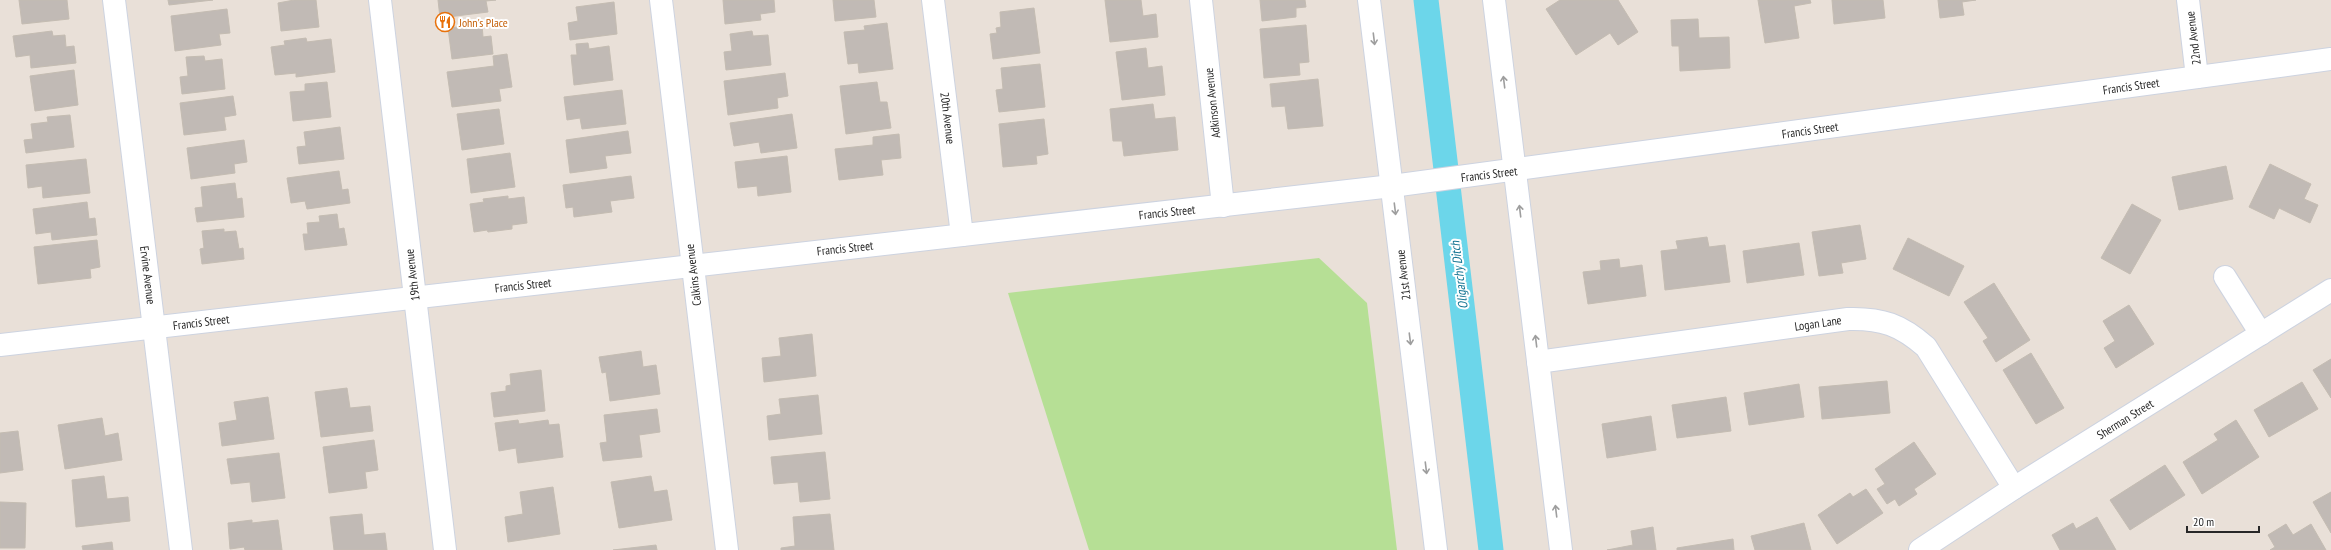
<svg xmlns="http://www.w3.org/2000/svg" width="2331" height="550" font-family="'PT Sans Narrow',sans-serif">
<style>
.green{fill:#b6df95}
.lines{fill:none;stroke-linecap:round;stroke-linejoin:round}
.canal{stroke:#6cd6ea;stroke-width:25}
.building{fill:#c1bab5;stroke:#c4bcb2}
.minor-casing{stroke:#cdd3e0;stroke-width:24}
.tertiary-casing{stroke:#cdd3e0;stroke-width:24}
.minor{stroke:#fff;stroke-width:22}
.tertiary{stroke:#fff;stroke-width:22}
.oneway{stroke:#9e9e9e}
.labels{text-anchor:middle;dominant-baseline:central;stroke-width:4;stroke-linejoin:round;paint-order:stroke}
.food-label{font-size:12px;fill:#c56008;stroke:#fff;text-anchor:start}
.street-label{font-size:12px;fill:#272727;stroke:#fff}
.water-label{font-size:13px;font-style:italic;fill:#107291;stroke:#fff}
</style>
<rect width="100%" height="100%" fill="#e9e0d8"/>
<path class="green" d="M1319,258L1367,303L1397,550H1089L1008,293Z"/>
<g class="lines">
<path class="canal" d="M1426,0L1491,550"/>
</g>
<g class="building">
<path d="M19,0H67L69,19L22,24Z"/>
<path d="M168,0H213L169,5Z"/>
<path d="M294,0H316L319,27L281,31L278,3Z"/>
<path d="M438,0H496L486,1L488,12L440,18Z"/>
<path d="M723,0H774L775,12L760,14L761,20L725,24Z"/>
<path d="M833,0H874L876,17L835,21Z"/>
<path d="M1105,0H1141L1143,16L1156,14L1158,37L1110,42Z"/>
<path d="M1260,0H1305L1306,7L1296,8V17L1262,21Z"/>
<path d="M1560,0H1618L1638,32L1618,45L1610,33L1576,55L1546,9Z"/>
<path d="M1758,0H1810L1811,3L1794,6L1799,38L1765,43Z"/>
<path d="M1832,0H1883L1885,18L1834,24Z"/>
<path d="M1938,0H1976L1962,2L1964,15L1940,18Z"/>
<path d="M614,2L617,34L570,40L568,23L578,21L576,7Z"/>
<path d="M1034,8L1040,53L993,59L990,34L997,33L996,28L1001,27L1000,12Z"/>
<path d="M227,9L230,33L219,34L221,45L175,51L171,16Z"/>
<path d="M1698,19L1699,38L1729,37L1730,68L1680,71L1679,46H1672L1671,20Z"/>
<path d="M887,23L893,69L859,73L858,63L848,64L844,32L865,30L864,26Z"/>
<path d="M482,24L483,37L491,36L493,54L452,59L448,28Z"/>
<path d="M1306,25L1309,62L1299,63L1300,75L1264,78L1260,29Z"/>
<path d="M52,31L53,36L65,35L66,47L74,46L76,63L31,68L30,55L16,57L13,36Z"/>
<path d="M752,31L753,36L768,35L771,65L726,70L724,52L732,51L730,34Z"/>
<path d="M306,38L307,42L331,39L335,72L296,77V73L275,75L271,47L285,45L284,41Z"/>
<path d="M588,43L589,49L609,46L613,80L574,85L571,55H577L576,44Z"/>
<path d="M1146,48L1148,68L1162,66L1165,95L1122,100L1116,52Z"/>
<path d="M507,54L512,87L499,89L501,101L452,107L447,72L494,66L493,56Z"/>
<path d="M204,56L205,61L222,59L225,89L182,94L180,77L188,76L186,57Z"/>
<path d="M1040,64L1045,107L999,112L996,90L1003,89L1001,68Z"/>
<path d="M74,70L78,105L35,111L30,76Z"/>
<path d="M785,73L788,96L777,98L778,108L728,115L724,81Z"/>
<path d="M1318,79L1323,126L1288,129L1285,106L1272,107L1270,84Z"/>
<path d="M327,82L331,117L293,121L290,92L305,91V84Z"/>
<path d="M877,82L880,102H887L891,128L846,134L840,86Z"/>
<path d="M622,90L626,124L582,129L580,118L567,120L564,97Z"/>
<path d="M233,96L236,115L224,117L226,130L184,135L180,103Z"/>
<path d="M1153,104L1155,119L1175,117L1178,150L1124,156L1122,141H1113L1110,109Z"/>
<path d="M499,109L504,144L462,150L457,114Z"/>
<path d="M792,114L797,148L761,153L759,142L734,146L730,123Z"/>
<path d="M70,115L74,147L26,153L24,140L33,139L31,124L48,122L47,117Z"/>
<path d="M1044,119L1048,154L1036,156L1037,164L1003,167L999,124Z"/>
<path d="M340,127L344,159L299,164L297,147L306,146L304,132Z"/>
<path d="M628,131L631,153L605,156L607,168L570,173L566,140Z"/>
<path d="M899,134L901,158L881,160L883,175L839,180L835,149L873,145V137Z"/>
<path d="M244,140L247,162L234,164L235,173L191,179L187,148Z"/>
<path d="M510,153L515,187L471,193L467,159Z"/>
<path d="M787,156L791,192L758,196L757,186L738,188L735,162Z"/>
<path d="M86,159L90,193L43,198L42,186L28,188L26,165Z"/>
<path d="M2270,164L2311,184L2304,199L2318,205L2310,223L2279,208L2274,219L2249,207Z"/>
<path d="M2226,166L2233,199L2179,210L2172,177Z"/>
<path d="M339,171L342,190L348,189L350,203L307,209L305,201L291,203L287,178Z"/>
<path d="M631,176L634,198L610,201L612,212L574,217L573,207L566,208L563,185Z"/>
<path d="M235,183L237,199L242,198L244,217L197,222L195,208L203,207L201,187Z"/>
<path d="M508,196V199L524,197L527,223L512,225V229L488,232L487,230L474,232L470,204L484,202L483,199Z"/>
<path d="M87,202L89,219L95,218L97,235L52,240L51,232L36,234L33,209Z"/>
<path d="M2132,204L2161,220L2130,274L2101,258Z"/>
<path d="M337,214L339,229L344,228L347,245L305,250L303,234H308L307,223L320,222L319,216Z"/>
<path d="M1860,225L1866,259L1841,263L1843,273L1819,276L1812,232Z"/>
<path d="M224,229V232L236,231L239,249L243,248L244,259L202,264L200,249L204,248L202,231Z"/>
<path d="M1707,237L1709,247L1725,245L1730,282L1665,290L1661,251L1678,249L1676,241Z"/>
<path d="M1908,238L1964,266L1949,296L1893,269Z"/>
<path d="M97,240L100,267L90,269L91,278L38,284L34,247Z"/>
<path d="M1799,243L1804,275L1747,283L1743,251Z"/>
<path d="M1619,259L1620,268L1642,265L1646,296L1588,304L1583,272L1601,270L1600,261Z"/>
<path d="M1994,283L2030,340L1996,362L1983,341L1988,338L1964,302Z"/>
<path d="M2129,305L2154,344L2116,368L2104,348L2115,341L2103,321Z"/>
<path d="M812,334L816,376L764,382L762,358L781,356L779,338Z"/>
<path d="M641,351L643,367L656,365L660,394L610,401L606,372L602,373L599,357Z"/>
<path d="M2031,353L2064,408L2036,424L2003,370Z"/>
<path d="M2331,359V398L2313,370Z"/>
<path d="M541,370L545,411L494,417L491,393L506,391V386L511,385L510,374Z"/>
<path d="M1887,381L1890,413L1822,419L1819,387Z"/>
<path d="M2302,382L2318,409L2269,437L2254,410Z"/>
<path d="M1799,384L1804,417L1749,425L1744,393Z"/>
<path d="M347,388L350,408L370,406L373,431L321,437L315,392Z"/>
<path d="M818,395L822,434L769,440L767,416L781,414L779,399Z"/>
<path d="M268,397L274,439L222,446L219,423L237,420L234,402Z"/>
<path d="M1726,397L1731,431L1677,438L1672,405Z"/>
<path d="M657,409L660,432L639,435L642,457L603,461L600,443L607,442L604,415Z"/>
<path d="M1651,416L1656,450L1607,458L1602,424Z"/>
<path d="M102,418L105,436L118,433L122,460L65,469L58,425Z"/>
<path d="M518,420L519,424L548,420L549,425L559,424L563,457L518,463L516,448L499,451L495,423Z"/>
<path d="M2236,420L2259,457L2202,494L2183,462L2218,440L2214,434Z"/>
<path d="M18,431L23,470L0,473V433Z"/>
<path d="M374,440L378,470L365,472L367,488L329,493L323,447Z"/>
<path d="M1914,442L1936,474L1914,489L1917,494L1899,506L1895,499L1887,504L1877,489L1885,484L1875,469Z"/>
<path d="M825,452L830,499L800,502L798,482L774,484L771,457Z"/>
<path d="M279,453L285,498L252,502L250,482L231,484L227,459Z"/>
<path d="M2165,465L2185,495L2130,530L2110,500Z"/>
<path d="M104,476L107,499L128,497L130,521L76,527L72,480Z"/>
<path d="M651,476L654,492L667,490L672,520L619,528L611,482Z"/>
<path d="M553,487L560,534L508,542L505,517L523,514L520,492Z"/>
<path d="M1866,489L1883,513L1837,544L1818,515L1850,493L1853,497Z"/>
<path d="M2331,492V533L2313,502Z"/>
<path d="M0,502L26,503L25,548H0Z"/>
<path d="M362,514L364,535L385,533L387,550H334L330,517Z"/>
<path d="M830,514L834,550H781V548L795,546L793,517Z"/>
<path d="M2097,517L2116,550H2060L2052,535L2073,523L2076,529Z"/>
<path d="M252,520V523L278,520L282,550H245L244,547L230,549L228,523Z"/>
<path d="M1804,523L1811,550H1755L1751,536Z"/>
<path d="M2286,524L2293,535L2311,524L2326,550H2270L2275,547L2268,535Z"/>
<path d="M1653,527L1656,550H1607L1633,545L1631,531Z"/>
<path d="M1733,539L1734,550H1677V548Z"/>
<path d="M112,542L113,550H83L82,546Z"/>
<path d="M656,545L657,550H613Z"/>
</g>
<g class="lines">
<defs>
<g id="minor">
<path d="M114,0L181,550"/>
<path d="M380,0L415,297"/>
<path d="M661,0L727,550"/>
<path d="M933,0L962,235"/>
<path d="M1201,0L1223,206"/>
<path d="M2188,0L2197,77"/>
<path d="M2225,277L2261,334"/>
<path d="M1538,362L1848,319C1882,318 1901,325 1926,347L2014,488"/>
<path d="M1920,550L2014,488L2331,290"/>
</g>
<g id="tertiary">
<path d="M1369,0L1436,550"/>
<path d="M1494,0L1561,550"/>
<path d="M415,297L445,550"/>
<path d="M0,345L1392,186L2331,59"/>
</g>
</defs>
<use href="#minor" class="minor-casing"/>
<use href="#tertiary" class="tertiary-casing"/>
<use href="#minor" class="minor"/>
<use href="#tertiary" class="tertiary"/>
</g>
<defs><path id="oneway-shaft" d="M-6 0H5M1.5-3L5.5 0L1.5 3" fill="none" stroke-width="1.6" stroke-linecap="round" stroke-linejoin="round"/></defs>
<g class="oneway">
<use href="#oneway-shaft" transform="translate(1374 39) rotate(83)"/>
<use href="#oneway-shaft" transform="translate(1504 82) rotate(-97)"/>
<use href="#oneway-shaft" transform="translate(1395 209) rotate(83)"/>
<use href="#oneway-shaft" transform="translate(1520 211) rotate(-97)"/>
<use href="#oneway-shaft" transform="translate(1410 339) rotate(83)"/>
<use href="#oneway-shaft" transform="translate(1536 341) rotate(-97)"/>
<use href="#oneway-shaft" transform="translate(1426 468) rotate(83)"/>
<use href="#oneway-shaft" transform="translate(1556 511) rotate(-97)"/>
</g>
<defs>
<symbol id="restaurant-ring" viewBox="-11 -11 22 22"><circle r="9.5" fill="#fff" stroke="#e8710a" stroke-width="1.5"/><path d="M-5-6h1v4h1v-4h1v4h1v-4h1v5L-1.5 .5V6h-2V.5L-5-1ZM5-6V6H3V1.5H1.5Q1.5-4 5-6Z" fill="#e8710a"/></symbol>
</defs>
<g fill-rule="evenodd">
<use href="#restaurant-ring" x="434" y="11" width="22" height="22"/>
</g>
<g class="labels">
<g class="food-label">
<text x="459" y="22">John's Place</text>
</g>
<g class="street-label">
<text transform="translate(2193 38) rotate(-97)">22nd Avenue</text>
<text transform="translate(2131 86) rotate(-8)">Francis Street</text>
<text transform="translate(1212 103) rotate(-96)">Adkinson Avenue</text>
<text transform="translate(948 118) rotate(83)">20th Avenue</text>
<text transform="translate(1810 130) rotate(-8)">Francis Street</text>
<text transform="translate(1489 174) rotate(-7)">Francis Street</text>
<text transform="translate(1167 212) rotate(-6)">Francis Street</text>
<text transform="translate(845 248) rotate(-6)">Francis Street</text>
<text transform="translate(148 275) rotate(83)">Ervine Avenue</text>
<text transform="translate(412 275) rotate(-97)">19th Avenue</text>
<text transform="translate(693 275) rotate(-97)">Calkins Avenue</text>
<text transform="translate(1403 275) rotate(-97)">21st Avenue</text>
<text transform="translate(523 285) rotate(-6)">Francis Street</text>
<text transform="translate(201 322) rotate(-7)">Francis Street</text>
<text transform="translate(1818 323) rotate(-8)">Logan Lane</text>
<text transform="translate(2125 419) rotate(-32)">Sherman Street</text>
</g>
<g class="water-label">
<text transform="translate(1459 275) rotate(-97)">Oligarchy Ditch</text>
</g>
</g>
<path d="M2187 526v6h72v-6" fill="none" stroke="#272727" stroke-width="2"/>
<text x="2193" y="526" font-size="12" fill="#272727" stroke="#ffffff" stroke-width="3" paint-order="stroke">20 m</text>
</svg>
